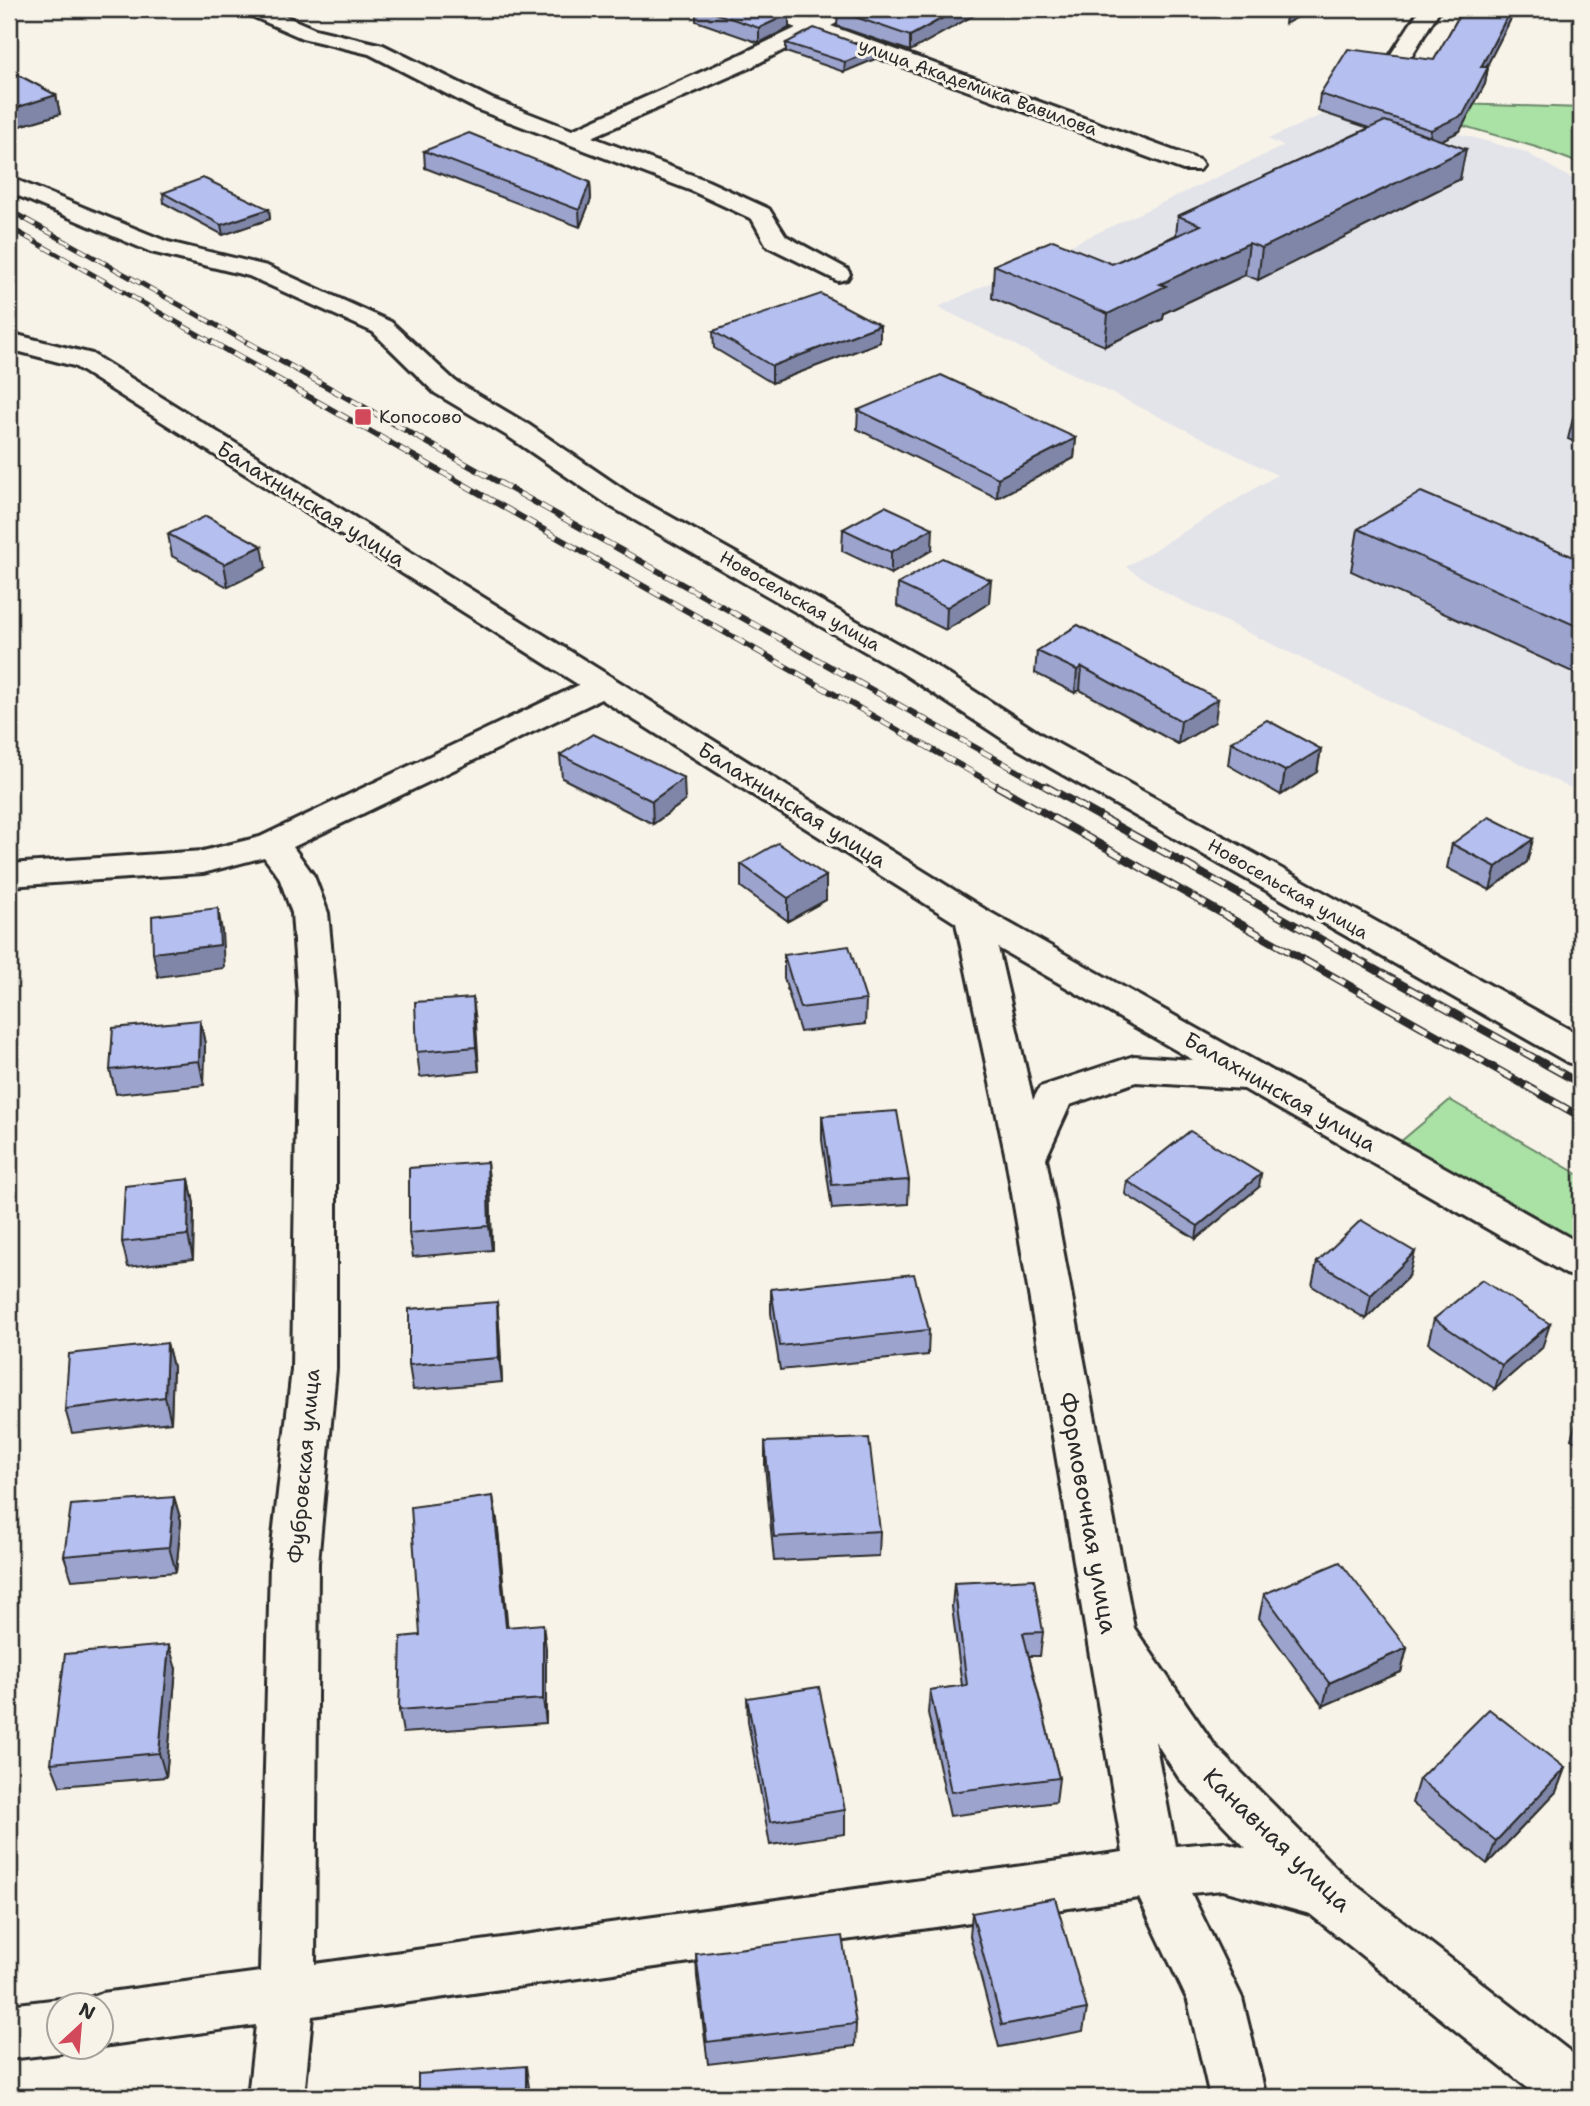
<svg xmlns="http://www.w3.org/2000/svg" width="1590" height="2106" font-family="'Shantell Sans',sans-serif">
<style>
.built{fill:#e3e3ea}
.green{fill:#aae1a5;stroke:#6a8668;stroke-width:2}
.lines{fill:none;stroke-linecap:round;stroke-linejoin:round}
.minor-casing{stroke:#2b2b2b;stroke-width:6}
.minor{fill:#f7f3e8;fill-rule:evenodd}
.rail-far2-casing{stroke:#2b2b2b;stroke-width:5}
.rail-far1-casing{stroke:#2b2b2b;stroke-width:6}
.rail-casing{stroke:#2b2b2b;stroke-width:8}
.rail-far2{stroke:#f7f3e8;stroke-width:3.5;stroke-dasharray:10;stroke-linecap:butt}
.rail-far1{stroke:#f7f3e8;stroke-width:4.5;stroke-dasharray:12;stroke-linecap:butt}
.rail{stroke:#f7f3e8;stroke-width:5;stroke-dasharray:16;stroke-linecap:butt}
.wall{fill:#9ca4ce;stroke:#2b2b2b;stroke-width:2}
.shaded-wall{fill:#7f86a8;stroke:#2b2b2b;stroke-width:2}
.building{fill:#b5bff0;stroke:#2b2b2b;stroke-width:2}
.poi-dot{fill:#d1495b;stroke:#f7f3e8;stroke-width:2.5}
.labels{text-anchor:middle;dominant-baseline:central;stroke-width:6;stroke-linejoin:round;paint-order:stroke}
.far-street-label{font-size:18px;fill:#2b2b2b;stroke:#f7f3e8}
.far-poi-label{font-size:18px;fill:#2b2b2b;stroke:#f7f3e8;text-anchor:start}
.street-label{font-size:21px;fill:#2b2b2b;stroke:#f7f3e8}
.near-street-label{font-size:24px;fill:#2b2b2b;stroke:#f7f3e8}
</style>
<rect width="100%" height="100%" fill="#f7f3e8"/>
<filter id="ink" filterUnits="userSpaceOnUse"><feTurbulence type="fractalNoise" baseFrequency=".0143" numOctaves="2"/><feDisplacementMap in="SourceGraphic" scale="14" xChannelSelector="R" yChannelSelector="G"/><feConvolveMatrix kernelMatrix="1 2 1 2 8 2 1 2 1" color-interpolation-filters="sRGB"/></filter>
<g filter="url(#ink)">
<path class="built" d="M1348,103L1525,152L1581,184V793L1170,595L1126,567L1277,475L938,307L1284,146L1268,139Z"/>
<g class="green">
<path d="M1429,103L1581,108V164L1539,148L1436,118Z"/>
<path d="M1450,1100L1581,1176V1245L1400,1142Z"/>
</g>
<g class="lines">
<defs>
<g id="minor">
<path d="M242,9H269L315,29L383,45L492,99L572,130L735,57L796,28L757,13L754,9H782L812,19L834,9H859L856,13L831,26L1199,160L1203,165L1199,170H1183L814,34L751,67L592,137L708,181L769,209L786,236L847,269L850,274L847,279L838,281L767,246L752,219L692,191L476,109L369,54L302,38L245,13Z"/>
<path d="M1420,9H1440L1403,70H1387L1384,65Z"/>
<path d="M9,177L168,242L267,266L391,322L455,381L529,425L630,494L923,658L1042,735L1581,1036V1066L1567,1062L1018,749L901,672L610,506L509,437L435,393L373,332L249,276L151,252L9,192Z"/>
<path d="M9,333L92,354L986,910L1581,1244V1278L1566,1274L1244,1089L1136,1082L1070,1105L1046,1158L1134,1628L1215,1746L1344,1876L1581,2060V2097H1539L1310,1914L1223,1890L1191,1893L1242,1998L1266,2097H1210L1188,2001L1139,1898L312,2016L304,2097H248L256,2025L102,2046V2004H81L82,2001L102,1993L260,1972L270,1563L292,1369L298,998L292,913L279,877L264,857L203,873L9,886V864L203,851L260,837L579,685L74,366L9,349ZM601,699L956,923L1006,1158L1123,1852L315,1964L318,1563L336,1369V998L328,913L314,876L293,847ZM998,948L1193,1060L1134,1056L1040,1087L1033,1100ZM1155,1741L1179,1778L1246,1848L1223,1842L1175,1846Z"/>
<path d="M60,1999L73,2004H60V2046H75L60,2053L9,2059V2005Z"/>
</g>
</defs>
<use href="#minor" class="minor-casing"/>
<use href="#minor" class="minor"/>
<defs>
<g id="rail-far2">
<path d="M9,210L250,344"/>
<path d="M9,227L215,344"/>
</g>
<g id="rail-far1">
<path d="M212,342L1000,788"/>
<path d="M247,342L1048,788"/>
</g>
<g id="rail">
<path d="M997,786L1581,1117"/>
<path d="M1045,786L1581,1084"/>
</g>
</defs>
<use href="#rail-far2" class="rail-far2-casing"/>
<use href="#rail-far1" class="rail-far1-casing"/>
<use href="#rail" class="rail-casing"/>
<use href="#rail-far2" class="rail-far2"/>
<use href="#rail-far1" class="rail-far1"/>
<use href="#rail" class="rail"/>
</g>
<g class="wall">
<path d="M696,9H777L789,28L759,43L696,21Z"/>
<path d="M789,9H829L812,16Z"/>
<path d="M985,9L910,51L837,26L838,11Z"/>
<path d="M1463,9H1522L1521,10L1516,9L1486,67H1488L1485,84L1460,131L1442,140L1460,179L1258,280L1245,275L1164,313L1163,319L1105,346L992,298L994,265L1112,264L1176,235L1178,216L1369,128L1318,111L1320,94L1434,60Z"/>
<path d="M786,43L875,59L844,72L786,52Z"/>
<path d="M9,70L56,95L60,114L13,128L9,126Z"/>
<path d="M424,151L590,182L591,199L580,227L425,168Z"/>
<path d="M163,193L269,209L270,219L223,235L164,203Z"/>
<path d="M880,325V342L772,383L714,348L713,331Z"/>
<path d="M1581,399V445L1568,439L1577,402Z"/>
<path d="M858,410L1076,438L1074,458L997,498L857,429Z"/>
<path d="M843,529L932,550L891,574L842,551Z"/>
<path d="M1358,529L1581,560V676L1351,571Z"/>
<path d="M168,534L266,568L228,587L172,556Z"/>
<path d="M898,584L989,603L946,630L897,606Z"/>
<path d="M1078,625L1215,722L1178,744L1080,690L1075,693L1035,673L1037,651Z"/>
<path d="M1231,742L1321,749L1317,772L1281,795L1228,765Z"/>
<path d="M560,755L685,801L653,824L562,778Z"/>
<path d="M1533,839L1527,862L1490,890L1447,868L1452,844Z"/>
<path d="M741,864L826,876V900L788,921L741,887Z"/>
<path d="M784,955L866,1000L865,1024L800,1032L784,978Z"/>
<path d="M473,998L479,1071L420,1077L417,1052Z"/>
<path d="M200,1020L205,1044L204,1085L116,1094L110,1070Z"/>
<path d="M822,1116L909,1180L908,1204L832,1209L822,1140Z"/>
<path d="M189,1179L194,1204L193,1259L128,1267L122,1242Z"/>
<path d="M1127,1181L1259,1187L1196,1239L1125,1194Z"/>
<path d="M490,1186L492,1250L413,1257L409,1233Z"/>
<path d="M1317,1262L1409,1276L1366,1319L1312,1286Z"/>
<path d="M771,1289L929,1330L928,1355L780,1370L771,1313Z"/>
<path d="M497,1302L499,1326L502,1382L413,1390L409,1365Z"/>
<path d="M1434,1319L1542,1348L1495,1389L1428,1343Z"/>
<path d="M167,1343L173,1367L171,1422L72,1433L65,1409Z"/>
<path d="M1581,1412V1445L1571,1439L1579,1414Z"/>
<path d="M765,1442L880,1531L879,1556L774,1561L765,1466Z"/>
<path d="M174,1497L181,1521L176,1572L72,1580L64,1556Z"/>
<path d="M497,1520L507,1627L546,1648V1723L403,1733L399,1710L420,1635Z"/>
<path d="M954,1583L1043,1632L1040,1656H1029L1059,1778L1056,1802L950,1816L928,1713L930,1690L962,1686L952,1607Z"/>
<path d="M1264,1594L1407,1648L1401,1672L1323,1706L1259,1618Z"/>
<path d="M176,1669L166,1777L60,1786L51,1763Z"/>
<path d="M747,1698L845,1810V1834L770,1845L748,1722Z"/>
<path d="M1565,1768L1556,1792L1487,1864L1412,1803L1419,1779Z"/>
<path d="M972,1913L1087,2009L1083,2031L999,2047L970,1936Z"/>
<path d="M696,1954L856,2024L855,2046L708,2064L697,1977Z"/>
</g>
<g class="shaded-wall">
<path d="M812,9H829L812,16Z"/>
<path d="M959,9H985L910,51V36Z"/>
<path d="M1287,9H1313L1285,24Z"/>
<path d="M1511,9H1516L1478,83L1481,67Z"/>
<path d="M789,14V28L759,43V28Z"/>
<path d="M875,50V59L844,72L845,62Z"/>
<path d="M1488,67L1485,84L1460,131L1428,147L1431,130Z"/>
<path d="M56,95L60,114L13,128L9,110Z"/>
<path d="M1466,149L1460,179L1258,280L1262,248Z"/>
<path d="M590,182L591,199L580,227L579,210Z"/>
<path d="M269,209L270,219L223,235L221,225Z"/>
<path d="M1249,243L1245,275L1164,313L1163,319L1105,346L1108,314L1160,284Z"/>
<path d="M880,325V342L772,383V366Z"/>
<path d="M1076,438L1074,458L997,498L998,478Z"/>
<path d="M933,528L932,550L891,574V552Z"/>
<path d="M262,546L266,568L228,587L224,564Z"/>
<path d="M991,580L989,603L946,630L947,607Z"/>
<path d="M1082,667L1080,690L1075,693L1077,670Z"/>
<path d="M1218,699L1215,722L1178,744L1181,721Z"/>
<path d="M1321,749L1317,772L1281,795L1285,771Z"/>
<path d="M684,778L685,801L653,824L652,801Z"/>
<path d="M1533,839L1527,862L1490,890L1496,867Z"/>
<path d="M826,876V900L788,921V898Z"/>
<path d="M218,908L222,931L224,968L158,977L153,953Z"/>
<path d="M473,998L476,1022L479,1071L476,1047Z"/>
<path d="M200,1020L205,1044L204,1085L199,1061Z"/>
<path d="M487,1162L490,1186L492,1250L489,1226Z"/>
<path d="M1261,1174L1259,1187L1196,1239L1198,1226Z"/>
<path d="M189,1179L194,1204L193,1259L188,1235Z"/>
<path d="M1415,1252L1409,1276L1366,1319L1371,1295Z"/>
<path d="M497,1302L499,1326L502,1382L499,1358Z"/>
<path d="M1550,1324L1542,1348L1495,1389L1502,1365Z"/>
<path d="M167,1343L173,1367L171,1422L165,1397Z"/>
<path d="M493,1496L497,1520L510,1651L506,1627Z"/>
<path d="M174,1497L181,1521L176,1572L169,1547Z"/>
<path d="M543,1624L546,1648V1723L543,1699Z"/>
<path d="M169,1645L176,1669L166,1777L159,1753Z"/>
<path d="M1407,1648L1401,1672L1323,1706L1329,1683Z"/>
<path d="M1565,1768L1556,1792L1487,1864L1496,1841Z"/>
<path d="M526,2066L529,2088V2097H526Z"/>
</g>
<g class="building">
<path d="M703,9H777L789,14L759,28Z"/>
<path d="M842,9H959L910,36L838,11Z"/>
<path d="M1463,9H1511L1481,67H1488L1463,115L1431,130L1320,94L1348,49L1434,60Z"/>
<path d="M814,28L875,50L845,62L786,43Z"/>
<path d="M9,70L56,95L9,110Z"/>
<path d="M1385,121L1466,149L1262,248L1249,243L1160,284L1166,286L1108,314L994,265L1053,240L1112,264L1201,225L1178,216Z"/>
<path d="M469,133L590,182L579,210L424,151Z"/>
<path d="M203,178L269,209L221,225L163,193Z"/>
<path d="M821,294L880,325L772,366L713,331Z"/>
<path d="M941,375L1076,438L998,478L858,410Z"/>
<path d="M1421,492L1581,560V628L1358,529Z"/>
<path d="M885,506L933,528L891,552L843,529Z"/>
<path d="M206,516L262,546L224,564L168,534Z"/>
<path d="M942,558L991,580L947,607L898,584Z"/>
<path d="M1078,625L1218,699L1181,721L1082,667L1077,670L1037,651Z"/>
<path d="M1267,720L1321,749L1285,771L1231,742Z"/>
<path d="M593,734L684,778L652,801L560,755Z"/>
<path d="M1489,817L1533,839L1496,867L1452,844Z"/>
<path d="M778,843L826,876L788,898L741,864Z"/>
<path d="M218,908L220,945L153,953L152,916Z"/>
<path d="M849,946L866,1000L800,1008L784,955Z"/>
<path d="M473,998L476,1047L417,1052L415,1002Z"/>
<path d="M200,1020L199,1061L110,1070L113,1028Z"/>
<path d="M897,1111L909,1180L832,1185L822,1116Z"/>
<path d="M1190,1131L1261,1174L1198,1226L1127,1181Z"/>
<path d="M487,1162L489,1226L409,1233V1168Z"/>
<path d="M189,1179L188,1235L122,1242L125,1186Z"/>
<path d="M1361,1220L1415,1252L1371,1295L1317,1262Z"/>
<path d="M914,1274L929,1330L780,1346L771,1289Z"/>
<path d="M1482,1280L1550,1324L1502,1365L1434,1319Z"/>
<path d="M497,1302L499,1358L409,1365V1309Z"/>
<path d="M167,1343L165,1397L65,1409L69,1354Z"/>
<path d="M869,1438L880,1531L774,1537L765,1442Z"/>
<path d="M493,1496L506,1627L543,1624V1699L399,1710L401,1637L420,1635L411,1507Z"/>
<path d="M174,1497L169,1547L64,1556L71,1505Z"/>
<path d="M1340,1562L1407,1648L1329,1683L1264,1594Z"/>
<path d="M1034,1579L1043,1632L1023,1633L1059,1778L951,1792L930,1690L967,1685L954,1583Z"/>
<path d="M169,1645L159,1753L51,1763L65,1654Z"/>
<path d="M819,1687L845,1810L770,1822L747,1698Z"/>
<path d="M1489,1709L1565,1768L1496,1841L1419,1779Z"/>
<path d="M1055,1898L1087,2009L1002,2025L972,1913Z"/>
<path d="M842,1936L856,2024L707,2042L696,1954Z"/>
<path d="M526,2066V2097H418V2074Z"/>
</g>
</g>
<rect class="poi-dot" x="354" y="408" width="18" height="18" rx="3.5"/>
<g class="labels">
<g class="far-street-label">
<text transform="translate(978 87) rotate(20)">улица Академика Вавилова</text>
<text transform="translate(800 601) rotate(30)">Новосельская улица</text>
<text transform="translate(1288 889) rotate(30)">Новосельская улица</text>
</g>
<g class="far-poi-label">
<text x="379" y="417">Копосово</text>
</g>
<g class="street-label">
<text transform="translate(311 504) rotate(32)">Балахнинская улица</text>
<text transform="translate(792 805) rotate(32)">Балахнинская улица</text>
<text transform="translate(1280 1092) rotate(30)">Балахнинская улица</text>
<text transform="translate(304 1466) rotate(-85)">Фубровская улица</text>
</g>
<g class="near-street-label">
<text transform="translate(1088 1513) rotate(80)">Формовочная улица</text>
<text transform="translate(1277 1840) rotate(44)">Канавная улица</text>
</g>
</g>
<rect width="1590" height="2106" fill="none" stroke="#f7f3e8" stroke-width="35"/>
<rect x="18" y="18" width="1555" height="2071" fill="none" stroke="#2b2b2b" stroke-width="2.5" filter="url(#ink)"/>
<g transform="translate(80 2026) rotate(26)"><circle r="33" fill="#f7f3e8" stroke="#a5a39c" stroke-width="2"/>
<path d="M0-5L12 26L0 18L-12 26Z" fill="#d1495b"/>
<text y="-10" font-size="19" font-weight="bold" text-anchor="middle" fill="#2b2b2b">N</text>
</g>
</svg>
